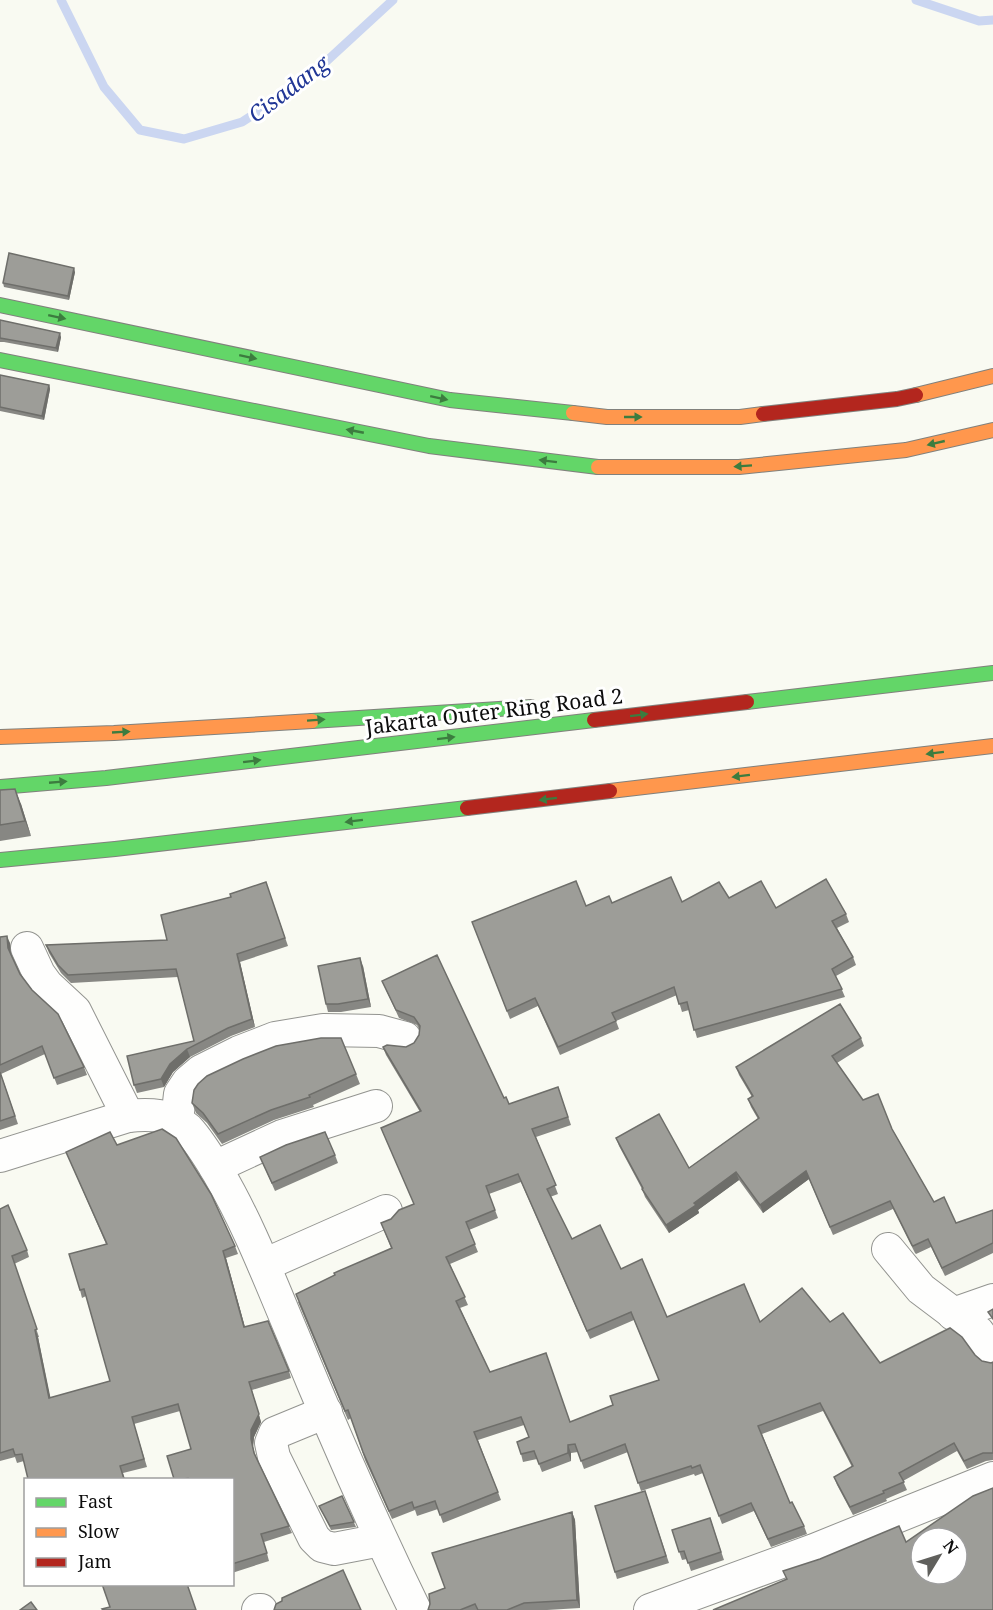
<svg xmlns="http://www.w3.org/2000/svg" width="993" height="1610" font-family="'Noto Serif',serif">
<style>
.lines{fill:none;stroke-linecap:round;stroke-linejoin:round}
.stream{stroke:#cbd6f1;stroke-width:9}
.street-casing{stroke:#939490;stroke-width:34}
.fast-casing{stroke:#81817d;stroke-width:16}
.slow-casing{stroke:#81817d;stroke-width:16}
.jam-casing{stroke:#81817d;stroke-width:16}
.street{stroke:#fefefd;stroke-width:32}
.fast{stroke:#63d668;stroke-width:14}
.slow{stroke:#ff974d;stroke-width:14}
.jam{stroke:#b3261e;stroke-width:14}
.wall{fill:#878783;fill-rule:evenodd}
.shaded-wall{fill:#6e6e6a}
.building{fill:#9d9d98;stroke:#6e6e6a;stroke-width:1.5;fill-rule:evenodd}
.oneway{fill:#3c7c3f}
.labels{text-anchor:middle;dominant-baseline:central;stroke-width:6;stroke-linejoin:round;paint-order:stroke}
.street-label{font-size:21px;fill:#0d0d0d;stroke:#fff}
.water-label{font-size:22px;font-style:italic;fill:#203696;stroke:#fff}
</style>
<rect width="100%" height="100%" fill="#f9faf2"/>
<g class="lines">
<g class="stream">
<path d="M61,0L104,87L140,130L184,139L242,122L305,81L393,0"/>
<path d="M916,0L979,21L993,20"/>
</g>
<defs>
<g id="street">
<path d="M27,948L39,974L47,985L75,1011L128,1116"/>
<path d="M177,1121L180,1094L188,1082L201,1071L239,1052L275,1038L323,1030L379,1031L405,1038"/>
<path d="M0,1156L128,1116C149,1114 171,1114 188,1129C200,1142 210,1159 219,1174C249,1225 270,1281 293,1335C331,1428 371,1520 415,1610"/>
<path d="M215,1167L282,1136L376,1106"/>
<path d="M888,1249L921,1289L978,1332L993,1353"/>
<path d="M264,1265L386,1211"/>
<path d="M953,1314L993,1300"/>
<path d="M326,1412L275,1433L271,1443L274,1457L314,1538L322,1546L334,1549L381,1540"/>
<path d="M258,1610H261"/>
<path d="M650,1610L814,1550L993,1478"/>
</g>
<g id="fast">
<path d="M0,305L450,400L573,413"/>
<path d="M0,360L429,446L598,467"/>
<path d="M747,702L993,673"/>
<path d="M312,721L531,707"/>
<path d="M0,787L106,778L594,720"/>
<path d="M0,860L115,849L467,808"/>
</g>
<g id="slow">
<path d="M916,395L993,376"/>
<path d="M573,413L607,417H740L763,414"/>
<path d="M598,467H739L906,450L993,430"/>
<path d="M0,737L114,733L312,721"/>
<path d="M610,791L993,746"/>
</g>
<g id="jam">
<path d="M763,414L897,399L916,395"/>
<path d="M594,720L747,702"/>
<path d="M467,808L610,791"/>
</g>
</defs>
<use href="#street" class="street-casing"/>
<use href="#fast" class="fast-casing"/>
<use href="#slow" class="slow-casing"/>
<use href="#jam" class="jam-casing"/>
<use href="#street" class="street"/>
<use href="#fast" class="fast"/>
<use href="#slow" class="slow"/>
<use href="#jam" class="jam"/>
</g>
<g class="wall">
<path d="M75,272L69,300L4,287L3,283Z"/>
<path d="M0,320L61,337L58,352L4,342H0Z"/>
<path d="M0,375L49,385L50,389L44,420L0,411Z"/>
<path d="M0,790L21,804L31,836L0,841Z"/>
<path d="M266,882L288,946L240,962L255,1027L231,1036L190,1057L173,1072L164,1087L137,1093L134,1085L194,1041L178,977L71,983L61,973L49,953L46,945L167,940L231,897Z"/>
<path d="M729,898L776,908L846,914L849,922L837,928L853,957L856,965L836,976L845,997L697,1038L689,1010L682,1012L677,995L616,1021L619,1029L560,1055L538,1006L510,1019L472,922L612,903L682,902Z"/>
<path d="M0,937L10,943L11,954L20,974L84,1067L87,1075L57,1085L45,1054L1,1074L18,1124L0,1130Z"/>
<path d="M363,966L371,1007L341,1012H328L326,1004Z"/>
<path d="M382,981L509,1104L558,1087L571,1125L536,1137L558,1194L550,1197L572,1239L621,1269L667,1317L760,1322H830L880,1363L975,1355L982,1361L991,1363L993,1362V1460L986,1461L967,1469L957,1451L903,1481L907,1490L886,1499L887,1501L853,1515L837,1485L834,1477L852,1467L823,1411L762,1434L790,1503L804,1526L807,1534L771,1547L754,1511L722,1524L703,1473L695,1476L694,1474L641,1491L628,1452L584,1469L578,1452L571,1453V1461L542,1472L537,1459L523,1462L521,1454L529,1437L524,1425L478,1440L501,1500L443,1523L438,1509L417,1516L415,1510L392,1519L365,1460L351,1418L348,1420L298,1302L391,1248L381,1223L391,1219L414,1204L381,1128L420,1112L386,1055L383,1047H406L414,1043L419,1035V1029L417,1025L399,1018ZM521,1182L590,1339L634,1320L659,1380L613,1405L570,1422L490,1372L460,1308L468,1305L450,1264L478,1252L469,1230L498,1218L489,1194Z"/>
<path d="M861,1038L864,1046L837,1063L863,1100L892,1129L934,1202L956,1223L993,1210V1253L945,1276L931,1247L916,1254L915,1253L893,1209L833,1235L809,1179L763,1213L739,1180L698,1210L699,1213L669,1233L645,1197L642,1189L619,1146L616,1138L689,1168L758,1119L751,1107L748,1099L752,1097L739,1075L736,1067Z"/>
<path d="M356,1074L360,1084L313,1105L314,1107L274,1120L222,1144L207,1123L196,1113L192,1103Z"/>
<path d="M117,1145L235,1246L238,1254L226,1258L245,1327L289,1371L291,1378L252,1390L261,1422L254,1437L253,1447L256,1457L292,1533L264,1542L269,1561L232,1573V1479H174L191,1449L180,1411L134,1424L147,1467L123,1473L125,1479H28L24,1461L17,1463L15,1457L0,1461V1209L27,1250L29,1257L14,1264L39,1337H38L50,1398L110,1381L86,1296L82,1298L80,1290L106,1244L66,1152Z"/>
<path d="M335,1155L338,1163L275,1191L260,1157Z"/>
<path d="M645,1491L669,1563L617,1579L615,1572Z"/>
<path d="M342,1496L356,1527L331,1530L319,1506Z"/>
<path d="M572,1512L575,1520L580,1608L547,1610H428L445,1588Z"/>
<path d="M710,1518L724,1560L691,1571L687,1559L682,1560L672,1530Z"/>
<path d="M102,1584H197L110,1607Z"/>
</g>
<g class="shaded-wall">
<path d="M74,268L75,272L69,300L68,296Z"/>
<path d="M60,333L61,337L58,352L56,348Z"/>
<path d="M49,385L50,389L44,420L42,416Z"/>
<path d="M15,789L21,804L31,836L25,821Z"/>
<path d="M7,936L10,943L11,956L8,948Z"/>
<path d="M237,954L240,962L255,1027L252,1019Z"/>
<path d="M360,958L363,966L371,1007L368,999Z"/>
<path d="M187,1049L190,1057L173,1072L164,1087L161,1079L170,1064Z"/>
<path d="M806,1171L809,1179L763,1213L760,1205Z"/>
<path d="M736,1172L739,1180L698,1210L699,1213L669,1233L666,1225L694,1203Z"/>
<path d="M223,1251L226,1258L247,1335L244,1327Z"/>
<path d="M35,1330L38,1337L52,1405L49,1398Z"/>
<path d="M249,1382L261,1422L254,1437L253,1447L256,1461L251,1439Z"/>
<path d="M568,1445L571,1453V1461L568,1453Z"/>
<path d="M572,1512L575,1520L580,1608L577,1600Z"/>
</g>
<g class="building">
<path d="M9,253L74,268L68,296L3,283Z"/>
<path d="M0,320L60,333L56,348L0,338Z"/>
<path d="M0,375L49,385L42,416L0,407Z"/>
<path d="M15,789L25,821L0,825V790Z"/>
<path d="M671,877L682,902L719,882L729,898L761,881L776,908L826,879L846,914L832,921L853,957L832,969L842,989L694,1030L687,1002L679,1004L674,987L612,1013L616,1021L558,1047L535,998L507,1011L472,922L576,881L586,906L609,896L612,903Z"/>
<path d="M266,882L285,938L237,954L252,1019L228,1028L187,1049L170,1064L161,1079L134,1085L127,1056L194,1041L176,969L68,975L58,965L46,945L167,940L161,915L231,897L230,894Z"/>
<path d="M7,936L8,948L20,974L32,990L58,1014L84,1067L54,1078L42,1046L0,1065V937Z"/>
<path d="M437,955L504,1098L506,1097L509,1104L558,1087L568,1117L532,1129L556,1185L547,1189L572,1239L600,1225L621,1269L642,1259L667,1317L744,1284L760,1322L802,1288L830,1322L843,1313L880,1363L950,1328L962,1337L975,1355L982,1361L991,1363L993,1362V1453H983L964,1461L954,1443L899,1473L904,1482L883,1491L884,1493L850,1507L834,1477L853,1466L820,1403L758,1426L790,1503L792,1502L804,1526L768,1539L751,1503L719,1516L700,1465L692,1468L691,1466L638,1483L625,1444L581,1461L575,1444L568,1445V1453L539,1464L534,1451L521,1454L517,1442L529,1437L521,1417L474,1432L498,1492L440,1515L435,1501L414,1508L412,1502L389,1511L363,1452L348,1410L345,1411L296,1294L335,1275L334,1273L392,1248L381,1223L391,1219L399,1210L414,1204L381,1128L421,1111L383,1047L387,1045L406,1047L414,1043L419,1035L420,1026L414,1017L396,1010L382,981ZM518,1174L587,1331L631,1312L659,1380L610,1396L613,1405L570,1422L546,1353L490,1372L456,1301L465,1297L446,1257L475,1244L466,1222L495,1210L486,1186Z"/>
<path d="M360,958L368,999L338,1004H326L318,966Z"/>
<path d="M840,1004L861,1038L832,1056L863,1100L878,1094L892,1129L934,1202L944,1197L956,1223L993,1210V1243L942,1268L928,1239L913,1246L912,1245L890,1201L830,1227L806,1171L760,1205L736,1172L694,1203L696,1205L666,1225L642,1189L643,1188L616,1138L659,1114L689,1168L759,1118L748,1099L753,1096L736,1067Z"/>
<path d="M321,1038H341L356,1074L309,1095L310,1097L271,1110L218,1134L203,1113L192,1103L194,1090L198,1084L207,1076L243,1059L276,1046Z"/>
<path d="M0,1072L15,1116L0,1121Z"/>
<path d="M162,1129L176,1138L211,1194L235,1246L223,1251L244,1327L268,1321L289,1371L249,1382L259,1414L251,1430V1439L254,1453L289,1526L261,1534L267,1553L232,1564V1479H188V1478L184,1479H174L167,1456L191,1449L178,1404L132,1417L144,1459L120,1466L124,1479H28L22,1454L15,1455L13,1449L0,1453V1209L8,1205L27,1250L12,1256L37,1329L35,1330L49,1398L110,1381L84,1289L80,1290L69,1254L107,1244L66,1152L110,1132L117,1145Z"/>
<path d="M325,1132L335,1155L272,1183L260,1157L286,1145Z"/>
<path d="M993,1309V1319L988,1312Z"/>
<path d="M993,1488V1610H713L787,1579L783,1571L820,1559L899,1526L906,1542L973,1496ZM921,1538H957V1574H921Z"/>
<path d="M645,1491L666,1556L615,1572L595,1506Z"/>
<path d="M342,1496L354,1522L330,1526L319,1506Z"/>
<path d="M572,1512L577,1600L524,1603L507,1610H478L475,1604L460,1610H428L430,1604L429,1594L445,1588L432,1553Z"/>
<path d="M710,1518L721,1552L688,1563L684,1551L679,1552L672,1530Z"/>
<path d="M343,1570L361,1610H274L276,1604L282,1601V1598Z"/>
<path d="M102,1584H187L196,1610H103L102,1609L110,1607Z"/>
<path d="M31,1602L37,1610H20Z"/>
</g>
<defs><path id="oneway-solid" d="M-6-.8H1V-3.2L6.5 0L1 3.2V.8H-6Z" transform="scale(1.5)"/></defs>
<g class="oneway">
<use href="#oneway-solid" transform="translate(57 317) rotate(12)"/>
<use href="#oneway-solid" transform="translate(248 357) rotate(12)"/>
<use href="#oneway-solid" transform="translate(439 398) rotate(12)"/>
<use href="#oneway-solid" transform="translate(633 417)"/>
<use href="#oneway-solid" transform="translate(355 431) rotate(-169)"/>
<use href="#oneway-solid" transform="translate(936 443) rotate(167)"/>
<use href="#oneway-solid" transform="translate(548 461) rotate(-173)"/>
<use href="#oneway-solid" transform="translate(743 466) rotate(176)"/>
<use href="#oneway-solid" transform="translate(639 715) rotate(-7)"/>
<use href="#oneway-solid" transform="translate(316 720) rotate(-4)"/>
<use href="#oneway-solid" transform="translate(121 732) rotate(-3)"/>
<use href="#oneway-solid" transform="translate(446 738) rotate(-7)"/>
<use href="#oneway-solid" transform="translate(935 753) rotate(173)"/>
<use href="#oneway-solid" transform="translate(252 761) rotate(-7)"/>
<use href="#oneway-solid" transform="translate(741 776) rotate(173)"/>
<use href="#oneway-solid" transform="translate(58 782) rotate(-5)"/>
<use href="#oneway-solid" transform="translate(548 799) rotate(173)"/>
<use href="#oneway-solid" transform="translate(354 821) rotate(173)"/>
</g>
<g class="labels">
<g class="street-label">
<text transform="translate(494 711) rotate(-7)">Jakarta Outer Ring Road 2</text>
</g>
<g class="water-label">
<text transform="translate(288 88) rotate(-37)">Cisadang</text>
</g>
</g>
<rect x="24" y="1478" width="210" height="108" fill="#ffffff" stroke="#9e9e9e" stroke-width="1.5"/>
<rect x="36" y="1498" width="30" height="9" fill="#63d668" stroke="#9e9e9e" stroke-width="1.5"/>
<text x="78" y="1508" font-size="18" fill="#0d0d0d">Fast</text>
<rect x="36" y="1528" width="30" height="9" fill="#ff974d" stroke="#9e9e9e" stroke-width="1.5"/>
<text x="78" y="1538" font-size="18" fill="#0d0d0d">Slow</text>
<rect x="36" y="1558" width="30" height="9" fill="#b3261e" stroke="#9e9e9e" stroke-width="1.5"/>
<text x="78" y="1568" font-size="18" fill="#0d0d0d">Jam</text>
<g transform="translate(939 1556) rotate(52)"><circle r="28" fill="#ffffff" stroke="#9e9e9e" stroke-width="1.5"/>
<path d="M0-4.5L10 22L0 15L-10 22Z" fill="#60605d"/>
<text y="-9" font-size="16" font-weight="bold" text-anchor="middle" fill="#0d0d0d">N</text>
</g>
</svg>
